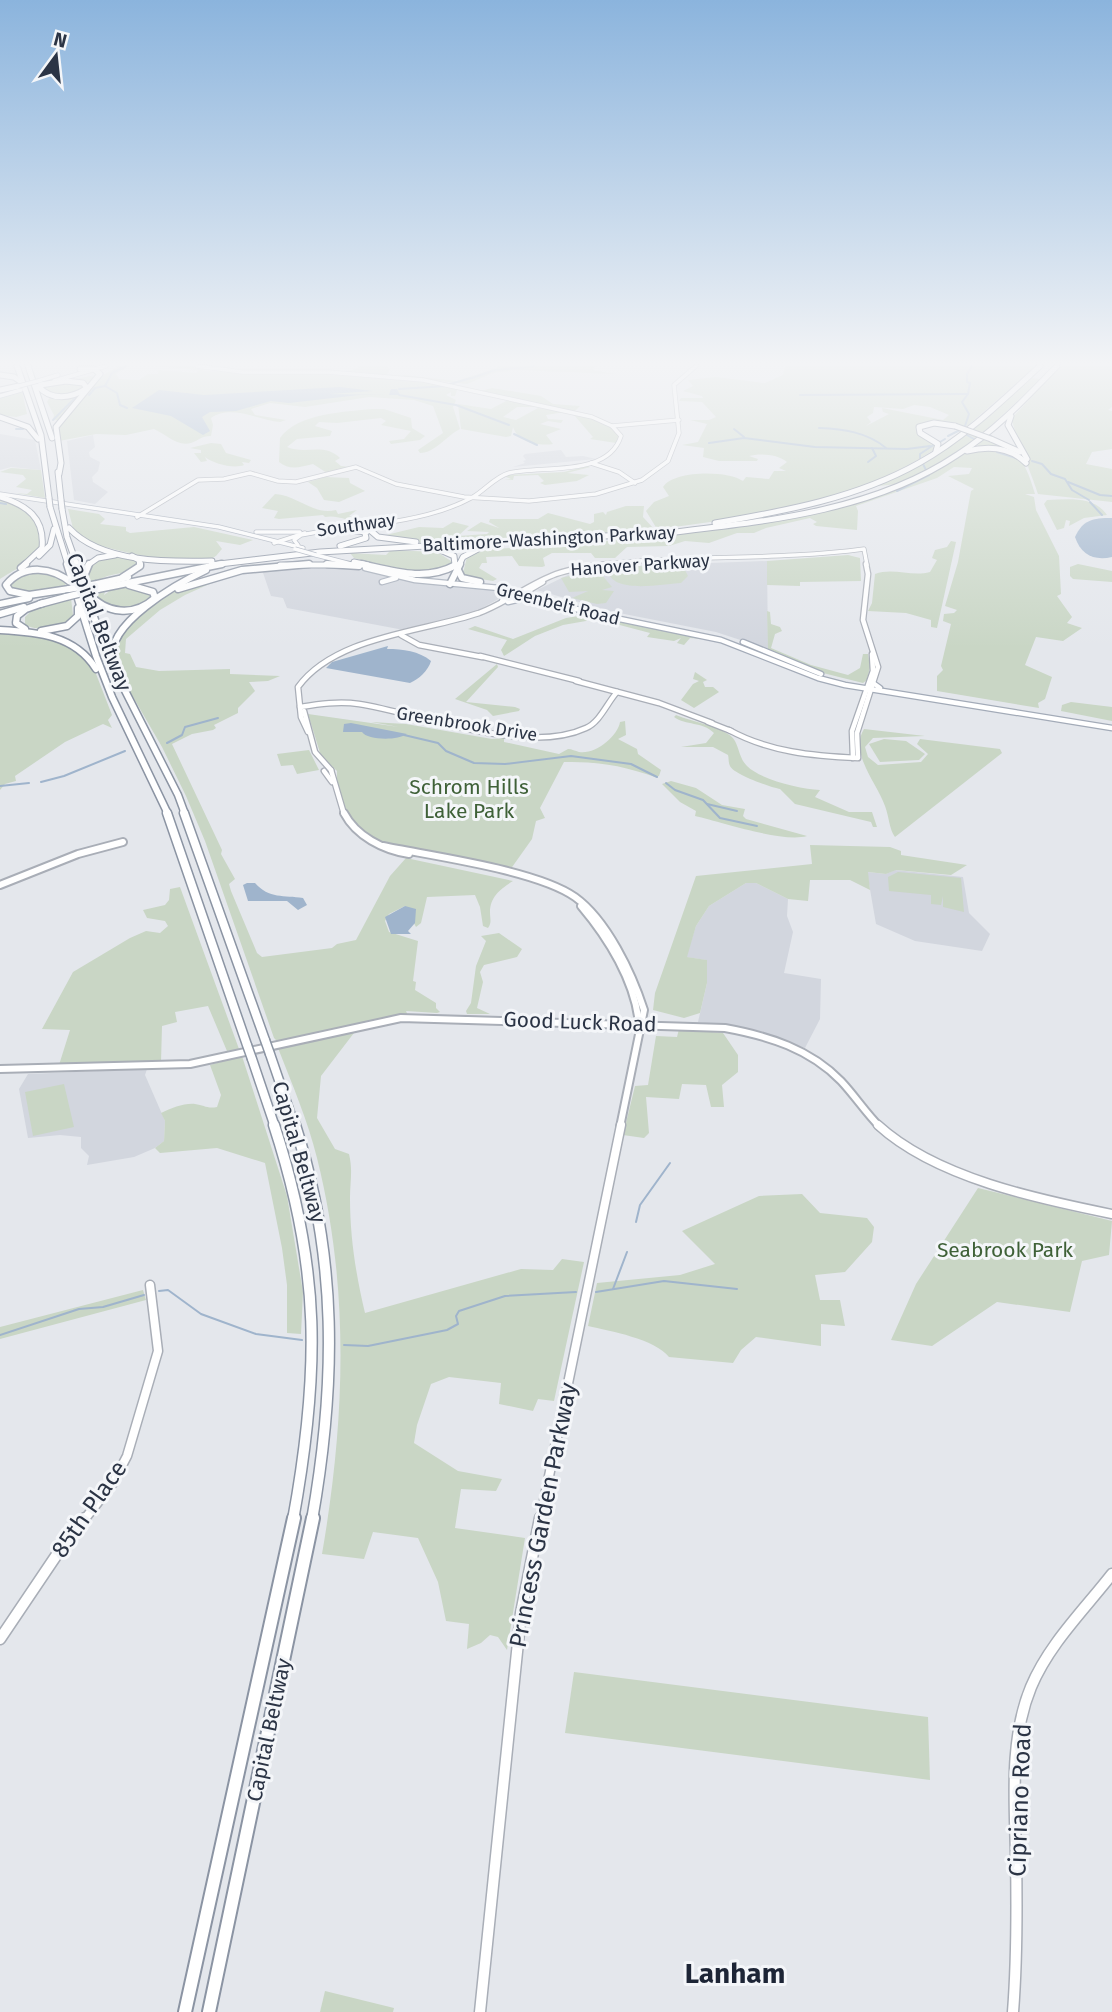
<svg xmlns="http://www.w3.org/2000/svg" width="1112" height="2012" font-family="'Fira Sans',sans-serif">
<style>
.built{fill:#d2d6de}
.green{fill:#c9d6c5;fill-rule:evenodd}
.water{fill:#9fb4cc}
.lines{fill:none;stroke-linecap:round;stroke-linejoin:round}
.stream{stroke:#9fb4cc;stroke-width:2}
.secondary-far4-casing{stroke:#a9aeb7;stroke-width:5}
.secondary-far3-casing{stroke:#a9aeb7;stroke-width:7}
.secondary-far2-casing{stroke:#a9aeb7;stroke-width:10}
.secondary-far1-casing{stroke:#a9aeb7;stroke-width:11}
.secondary-casing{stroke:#a9aeb7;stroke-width:13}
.primary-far1-casing{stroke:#a3abb8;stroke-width:5}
.primary-casing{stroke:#a3abb8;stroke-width:7}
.highway-far4-casing{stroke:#8b94a3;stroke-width:7}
.highway-far3-casing{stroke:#8b94a3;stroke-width:9}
.highway-far2-casing{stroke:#8b94a3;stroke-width:11}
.highway-far1-casing{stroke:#8b94a3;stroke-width:13}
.highway-casing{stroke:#8b94a3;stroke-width:16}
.secondary-far4{stroke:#fff;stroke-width:3.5}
.secondary-far3{stroke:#fff;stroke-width:4.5}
.secondary-far2{stroke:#fff;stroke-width:6}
.secondary-far1{stroke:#fff;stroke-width:8}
.secondary{stroke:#fff;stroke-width:10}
.primary-far1{stroke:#fff;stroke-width:3.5}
.primary{stroke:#fff;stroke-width:4.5}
.highway-far4{stroke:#fff;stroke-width:5}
.highway-far3{stroke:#fff;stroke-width:6}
.highway-far2{stroke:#fff;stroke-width:8}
.highway-far1{stroke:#fff;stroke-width:10}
.highway{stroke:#fff;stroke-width:12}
.primary-bridge-casing{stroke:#a3abb8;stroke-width:5;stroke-linecap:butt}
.highway-bridge-far2-casing{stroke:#8b94a3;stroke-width:7;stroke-linecap:butt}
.highway-bridge-far1-casing{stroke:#8b94a3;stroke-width:9;stroke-linecap:butt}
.highway-bridge-casing{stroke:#8b94a3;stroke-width:11;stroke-linecap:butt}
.primary-bridge{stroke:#fff;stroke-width:3.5}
.highway-bridge-far2{stroke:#fff;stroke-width:5}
.highway-bridge-far1{stroke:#fff;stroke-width:6}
.highway-bridge{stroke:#fff;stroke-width:8}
.labels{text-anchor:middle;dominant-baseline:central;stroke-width:6;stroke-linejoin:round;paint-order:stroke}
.far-street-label{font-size:18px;fill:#2b3445;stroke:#f4f6f9}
.street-label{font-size:21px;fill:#2b3445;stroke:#f4f6f9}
.park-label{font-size:21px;fill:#3f6138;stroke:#f4f6f9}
.near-street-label{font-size:24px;fill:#2b3445;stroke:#f4f6f9}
.near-quarter-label{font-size:28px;font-weight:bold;fill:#1d2536;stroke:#f4f6f9}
</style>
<rect width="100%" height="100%" fill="#e4e7ec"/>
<g class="built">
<path d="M0,434L35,440L41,470L11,467L0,470Z"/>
<path d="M93,435L95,447L89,452L90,457L100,462L98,471L92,477L93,482L108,492L95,504L74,500L67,441Z"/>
<path d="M561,450L566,457L583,456L596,459L513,467L525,463L523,461L526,460L523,456L525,454Z"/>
<path d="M767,561L768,649L716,632L614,612L537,590L570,574L603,567Z"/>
<path d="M348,567L423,583L491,589L503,593L504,596L471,614L409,631L287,608L283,598L271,596L262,570Z"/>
<path d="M895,870L963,877L969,913L990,934L982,951L915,941L876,924L867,872L886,874Z"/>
<path d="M746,883H756L788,899L787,916L793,932L784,973L821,979L820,1019L805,1048L756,1030L698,1022L707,983L706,960L686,957L696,926L709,906Z"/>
<path d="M147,1069L145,1075L165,1121L164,1141L155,1148L134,1157L87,1165L89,1156L81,1148V1137L60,1135L28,1138L19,1089L28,1074Z"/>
</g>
<g class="green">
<path d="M119,366H128L116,374L119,379L139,380L148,374H158L159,370L196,373L199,370L155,366H190L206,371L237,372L298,369L348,372L361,366H386L390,370L386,375L354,373L458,387L455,396H451V392L446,395L456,400L453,407L460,429C446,436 435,453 420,453L418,450L443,433L433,406L414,400L369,397L305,407L270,403L251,409L255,415L286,420L280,422C258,420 231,404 211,418L213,425L211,436C200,436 200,440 191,443C177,447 166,434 154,429L126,435L96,434L59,441L57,431L60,424L103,375Z"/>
<path d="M502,366H595L593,370L615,374L516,370L493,373L467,384L402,377L404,375L457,381Z"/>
<path d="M785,366H1036L966,427C951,423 930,416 917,427V432L936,443L935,449C855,502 751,518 657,529L646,511L654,502L669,496L663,487C673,470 728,470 743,481L746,477L769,479L774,471H786L779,468L787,462C778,454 759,453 749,456L758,459L757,461H719L703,457L704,448L682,445L698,442L707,424L690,420H709L716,417L702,402L679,401L681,398H703L702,396L683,391L693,386L688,380L716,377L765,383L783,375ZM914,405L930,407L949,415L943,420L882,408L883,412L889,414L866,426L871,422L867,417L873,413L874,407L903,409Z"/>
<path d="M1060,366H1112V407L1108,410L1112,411V449L1092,452L1086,464L1112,469V502L1038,494C1034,480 1011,425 1012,418Z"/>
<path d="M90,376L95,377L93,381L82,383L85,387L59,421L53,419L54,415L47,402L50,397L41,386Z"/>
<path d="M1031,378L1041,379L982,434L970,430Z"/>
<path d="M492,388L541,396L553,404L580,406L574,412L481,391Z"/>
<path d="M22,391L27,414L16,417L0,415V398Z"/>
<path d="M508,400L535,407H517L503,417L516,420L538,408L565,412L546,415L548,419L563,420L561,423L548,421L540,424L561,429L546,435L553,444C539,446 518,443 513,427L511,436L506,437L461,429L458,404L491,409Z"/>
<path d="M372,409H384L411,418L412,428L425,436L420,440L391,444L389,441L404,439L411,431L381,425L386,421L381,418L337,423L319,422L315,426L332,431L330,436L297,439L287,447C306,455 324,442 340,458L335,461L341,466L350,467L327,473L313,464C300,467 290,471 279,462L280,438C298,413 344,412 372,409Z"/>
<path d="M574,415L606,422L621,436L616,443L590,439L593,437Z"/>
<path d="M968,431L980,436L966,446L975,448L985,438C1019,451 1025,460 1035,494H1025L1034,497L1036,510L1059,556L1061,594L1057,596L1072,617L1067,623L1082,628L1063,641L1036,637L1025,665L1052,677L1045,699L1038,703L1039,708L937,691V676L943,670L941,666L951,624L943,621L944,614L954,613L957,610L945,606L958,562L971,491L974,489L948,476L969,474L972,468L954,467L937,478L856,506L858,511L857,530L816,526L813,524L817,522L810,518L766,528L754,533H737L709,543L685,541L669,546L627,547L615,558H595L591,553H552L543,558L545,566L542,567L519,566L512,556L486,557L487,563H482L479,568L497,579L493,581L468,577L463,573L467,557L480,550L591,543L779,521L825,510L898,484L878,486Z"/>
<path d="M211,443L221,444L226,453L251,460L249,463L242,462L244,465C234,469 214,464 205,457L207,461L201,462L194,453H201V450L190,448Z"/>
<path d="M588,466L590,467L567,473L589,475L577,481L545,485L540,483L544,481L538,475L514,476L513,480L504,479H511L506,477L508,475L564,472Z"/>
<path d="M11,468L41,470L45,498L15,493L27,494L32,490L16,487L26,479L23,475L0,472Z"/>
<path d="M325,477L349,478L350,483L365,491L339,502L324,500L317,488L308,482Z"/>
<path d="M275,494C297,495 314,516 336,510L338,514L357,510L349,516L368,522C352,524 339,514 325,517L323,515L279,519L274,518L278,511L262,508Z"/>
<path d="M0,499C21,503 50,524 39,549C33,562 12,571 0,579Z"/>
<path d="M1047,500C1070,499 1094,496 1107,515L1084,518L1069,526L1070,521L1066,520L1064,528L1057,530L1044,504Z"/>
<path d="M626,506H644L643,517L654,529C600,539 542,537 487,539C457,540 414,549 386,535L419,527L443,528L453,522L469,526L458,536L487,534L489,532L467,531L481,522L499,528L489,522L490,519H538L548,513L590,524L594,522V514L603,512L606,515L607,512Z"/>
<path d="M68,509L99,514L105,519L100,524L126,527V531L130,533L194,527L253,540L240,545L216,541L222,549C217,554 217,557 210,559C178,566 114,551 82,540L74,532Z"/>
<path d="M951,541L956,542L937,628L931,627V620L906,613L868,611L872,603L875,574C893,567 911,577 930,572L937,560L932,558L935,550L947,547Z"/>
<path d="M391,550L437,552L451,561V564L430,574L372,563L354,558L350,553L386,555Z"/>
<path d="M848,555L860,558L861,581L800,582V586L767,585V561Z"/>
<path d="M113,556L136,560L137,566C125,576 108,572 96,582L87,580L86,576L94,561Z"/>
<path d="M1078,564L1112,571V582L1073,579L1070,576V567Z"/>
<path d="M670,565L684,568L688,576L681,583C661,584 615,594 608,572L620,567Z"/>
<path d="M597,569L612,587L602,590L614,591L606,603L597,604L572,598L588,591L569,592L561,578Z"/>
<path d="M37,571L55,573L66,582L65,587L35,593L10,588L9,583L16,577Z"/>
<path d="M243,573L225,577L185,595L160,610L126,639L125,653L130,654L136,667L159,671L230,669V674L280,676L268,681L249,682L255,691L238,708V713L214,725L216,728L213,730L192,734L172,744L222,850L221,854L235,879L229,884L231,891L257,953L262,957L332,948L337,944L356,940L390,876L406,858L513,881C502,888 490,896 490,912C490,920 492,922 488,928L483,926L480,907L475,895L427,897L421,923L416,927L405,906L389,914L385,921L389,932L418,941L413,981L416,982L415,990L436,1003V1008L440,1012L437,1013L406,1011L409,1018L280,1044L274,1038L205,841L186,796L162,747L114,664L111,647L121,631L157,601L189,584Z"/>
<path d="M123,588H145L152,595C137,616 109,610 93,594L105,592L104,595L111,590Z"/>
<path d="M71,598L73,615C63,629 40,632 25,625V617L30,612L28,610Z"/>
<path d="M767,611L770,612L771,624L780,627L782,631L775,634L771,648L811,665L848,675L860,668L863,654H868L870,667L867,680L863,683L823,673L768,649Z"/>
<path d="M585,615L595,616L586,621L563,625L535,636L504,656L501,650L507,640L468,629L475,626L513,639L566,618Z"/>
<path d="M601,617L703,639L690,638L684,645L677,643L681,638L674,641L647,637L650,633L597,619Z"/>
<path d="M0,632L36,635L66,643L91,661L112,715L108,720L112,728L103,724L65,742L15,776L16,781L5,784L0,790Z"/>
<path d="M497,664L498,667L466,702L515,707L520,709L519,711L493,716L487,710L455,699Z"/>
<path d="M695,672L707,680L703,682L705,687H713L719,692L694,708L681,700L693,684L699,681L693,679Z"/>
<path d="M1071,702L1112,707V721L1061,711L1062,705Z"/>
<path d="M308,714L399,727L371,722L406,724L492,739L504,738V742L559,754L568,749C572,749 575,751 579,752C595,755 618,736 620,722L625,721L626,735L618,739L637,749L638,754L661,770L659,776L655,777C624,766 596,761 564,762L540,808L545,818L536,821L532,839L510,870C476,863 389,851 363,833C345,819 336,793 337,771L321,756Z"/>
<path d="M676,715C693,722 712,724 728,734C740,741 737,756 747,766C761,780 801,789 820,790L815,797L849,812H872L877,827H873L871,822L795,804L780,789C772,788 733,774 730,766C728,762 729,758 728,755L713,747H681L706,743L714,733C702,721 686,726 674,717Z"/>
<path d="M864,729L925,736L873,738L865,747L868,757L878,765L921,762L928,754L917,744L920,739L1000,749L1002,753L895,837C889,829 889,816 885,806C877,783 849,753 864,729Z"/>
<path d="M884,739L906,741L925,754L919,760L880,762L869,744Z"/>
<path d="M309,750L319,770L297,774L293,765L281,766L277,754Z"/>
<path d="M671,781L696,788L722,805L745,809L743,816L746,819L807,836C782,843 722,822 695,816L696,811L680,802L662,784Z"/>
<path d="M810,845L890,847L901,851V855L967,865L951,875L896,870L886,874L868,872L870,890L850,880H810L808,901L788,899L756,883H746L709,906L696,926L687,957L707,960V983L700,1013L684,1018L653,1010L655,993L696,876L812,864Z"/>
<path d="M898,872L961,878L964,912L943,907V896L941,905L931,904V895L889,891L888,877Z"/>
<path d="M180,887L239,1049L227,1051L208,1006L175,1012L177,1022L162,1026L161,1062L59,1065L70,1030L42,1029L73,972L130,938L146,931L160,933L168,926L165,921L147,918L143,910L165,905L169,900L170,889Z"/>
<path d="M499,933L522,949L517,957L484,965L480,972L483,982L477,1008L490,1014H467L466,1011L471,1003L476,966L486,941L481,936Z"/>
<path d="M357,1029L321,1076L317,1118L335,1149L349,1154C353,1170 350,1182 350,1198C350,1238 356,1275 365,1313L521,1269L553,1270L562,1259L584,1262L554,1401L538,1399L533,1411L499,1404L501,1383L449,1377L431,1384L417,1425L414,1443L458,1471L502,1479L496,1491L461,1489L455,1528L525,1538L507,1650L498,1637L490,1635L481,1643L467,1649L469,1624L446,1621L438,1582L418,1538L373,1532L364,1559L322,1554C345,1421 350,1289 317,1158C308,1121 292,1084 278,1048Z"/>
<path d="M679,1029L723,1033L738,1055V1072L722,1085L724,1107H711L706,1085L682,1084L679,1099L646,1097L649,1133L644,1138L623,1135L635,1086L648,1085L656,1036L677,1037Z"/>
<path d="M242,1056L287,1196L303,1292L301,1334L287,1333V1285L282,1248L265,1163L217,1148L160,1153L155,1148L164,1141L165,1121L161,1113C172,1108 184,1103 195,1104C204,1105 207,1109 217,1107L221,1095L210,1065Z"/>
<path d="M64,1084L74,1127L33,1136L25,1092Z"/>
<path d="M978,1188L1112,1221L1109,1255L1082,1261L1070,1312L997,1302L932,1346L891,1340L916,1284Z"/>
<path d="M802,1194L820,1213L867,1218L874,1227L872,1242L845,1272L815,1275L820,1300H840L845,1326L821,1324V1346L756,1337L741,1350L733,1363L669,1357C655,1339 610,1331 588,1326L597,1283L680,1275L715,1264L682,1231L759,1196Z"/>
<path d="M143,1290L146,1300L0,1339V1327Z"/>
<path d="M574,1672L928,1717L930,1780L565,1733Z"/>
<path d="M325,1991L394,2008L393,2012H320Z"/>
</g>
<g class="water">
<path d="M340,387L373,391L329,394L389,395L391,389H397L400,395H359L289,403L271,401L236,411L210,412L202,417L210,431L203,435L171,416L132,408L159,390L204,395Z"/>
<path d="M1112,518V557C1094,561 1081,555 1075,537C1083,520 1092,518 1112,518Z"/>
<path d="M388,646L387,649C403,649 419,651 431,661C428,671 419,679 410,683L326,668L332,662Z"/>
<path d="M351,723L407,734C397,741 367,740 362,732H343L344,724Z"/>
<path d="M247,883H255C269,899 284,895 303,898L307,905L298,910L287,901H248L243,885Z"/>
<path d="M405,906L416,909L415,923L408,931L411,934H391L385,917Z"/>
</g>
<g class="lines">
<g class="stream">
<path d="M126,366L112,373L105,386L117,393L120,405L127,408"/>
<path d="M530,367L534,366"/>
<path d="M472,378L495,370L528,367"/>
<path d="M450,384L471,378"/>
<path d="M399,389L446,386"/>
<path d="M89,395L95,388L105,386"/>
<path d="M399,395L456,405L509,425"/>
<path d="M800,395L967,394"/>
<path d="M53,420L75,398"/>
<path d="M965,426L969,414L962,402L968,394L970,383L967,382V374L972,366"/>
<path d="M819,428C843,429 867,432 886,448"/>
<path d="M16,429H23"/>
<path d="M734,429L744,437"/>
<path d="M514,434L537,445"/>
<path d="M967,435L974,439"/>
<path d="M948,436L960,430"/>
<path d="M940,442L945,439"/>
<path d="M709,443L744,438L815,447L907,449L930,446"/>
<path d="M997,452L1016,458"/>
<path d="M920,458V454L935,444"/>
<path d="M1032,461L1042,464L1051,474L1065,479L1072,490L1089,500"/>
<path d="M868,462L876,456L872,448"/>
<path d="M923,464L926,470"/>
<path d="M1068,482L1100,495L1112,496"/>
<path d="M897,491L929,475"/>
<path d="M1090,502L1102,515"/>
<path d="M0,503L6,504"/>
<path d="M404,735L438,743L446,751L474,763L505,764L571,756L631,764L657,777"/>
<path d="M167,743L182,735L185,727L218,718"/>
<path d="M41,782L64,776L125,751"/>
<path d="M666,783L675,790L703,800L720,818L757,826"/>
<path d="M0,786L29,783"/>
<path d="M707,804L737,811"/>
<path d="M636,1222L640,1205L670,1163"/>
<path d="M613,1289L627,1252"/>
<path d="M159,1291L168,1290L201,1314L256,1334L302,1340"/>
<path d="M596,1292L664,1281L737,1289"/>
<path d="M0,1335L79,1309L103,1307L144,1295"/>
<path d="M344,1345L368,1346L447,1330L458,1324L456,1316L459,1311L505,1296L576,1292"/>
</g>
<defs>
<g id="secondary-far4">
<path d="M197,366L242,372H328L423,380L592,417L612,426L621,436C608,478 541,465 509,473C495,477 485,490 473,497C444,513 411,519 379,524"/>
<path d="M612,426L679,420"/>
<path d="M591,463L619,472L635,483"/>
<path d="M137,517L198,480L224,479L250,473L278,481L296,482L356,467L396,484L464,497L529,501L596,494L642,480L668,461L679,433L674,385L696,366"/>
<path d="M320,532L368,526"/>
<path d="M274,543L305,533"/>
<path d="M595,565C685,554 775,561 864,549L867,565"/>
</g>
<g id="secondary-far3">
<path d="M519,596L543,582"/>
<path d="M401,635L419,645L482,657"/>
<path d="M480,656L579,681"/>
<path d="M576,681L659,703L712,723"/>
<path d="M300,707C319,704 339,701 359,704C422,714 526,756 586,728C600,722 607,703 617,692"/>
<path d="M304,711L315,752L331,770"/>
<path d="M708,722L731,731"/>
<path d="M729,730C769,752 813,756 858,758L857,733L878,667L863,620L868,574L866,564"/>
<path d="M308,732L301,717L298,687C335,636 423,632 479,613C506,603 529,584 556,574C573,568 591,566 609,564"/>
<path d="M853,758L852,731L873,671L872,654"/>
<path d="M331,770L344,814"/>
<path d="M324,771L332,782"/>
</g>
<g id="secondary-far2">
<path d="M344,813C356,836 383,850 409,854"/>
<path d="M383,846C431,856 537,870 575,897C607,920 632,973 644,1010L620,1127"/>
<path d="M0,885L78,854L123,842"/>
<path d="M581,906C608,938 635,981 639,1024"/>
<path d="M0,1069L190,1064L401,1018L725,1028C769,1036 810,1049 841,1081C855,1096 866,1113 880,1127"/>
</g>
<g id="secondary-far1">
<path d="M878,1125C936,1178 1038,1199 1112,1214"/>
<path d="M84,1520L113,1483L127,1456L158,1351L150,1285"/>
<path d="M540,1520L621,1125"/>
</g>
<g id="secondary">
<path d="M0,1639L64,1544L85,1518"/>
<path d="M480,2012L521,1613L540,1518"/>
<path d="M1013,2012C1017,1960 1017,1909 1016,1857C1015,1801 1009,1740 1031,1687C1049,1644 1084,1610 1112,1574"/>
</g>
<g id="primary-far1">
<path d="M38,381L58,375"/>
<path d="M54,381L106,366"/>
<path d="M0,396L21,390"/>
<path d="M0,494L219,527L303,548"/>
<path d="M256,532H300"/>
<path d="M298,545L294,540L301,535L323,531"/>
<path d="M316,555L351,564"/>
</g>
<g id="primary">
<path d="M365,568L415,580L499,588L591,613L721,640L818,678L845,685L1112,728"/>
<path d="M382,582L396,578"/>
<path d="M502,601L507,594L504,590"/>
<path d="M508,602L529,597"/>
<path d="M743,642L821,674"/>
<path d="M873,683L880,688"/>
</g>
<g id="highway-far4">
<path d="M17,366L41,435L49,498"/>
<path d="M28,366L52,438"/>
<path d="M0,375L14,377L23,383"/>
<path d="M38,386C51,401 71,399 87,388L83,383L66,381L40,385"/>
<path d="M0,390L19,386"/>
<path d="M1011,416L1008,425L1027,459"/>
<path d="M0,417L28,427L38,439"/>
<path d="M991,439L1020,452"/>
<path d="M936,451L938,444L920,433L919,427L934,423L955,426"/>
<path d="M967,451C988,446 1010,447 1026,463"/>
<path d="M58,472L61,500"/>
<path d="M59,474L61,463L56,427L100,374L94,369H80"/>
<path d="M0,497C27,505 45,518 42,548L24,565"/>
<path d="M50,507L68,565"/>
<path d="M62,509L67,537L77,565"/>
<path d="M715,523C785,511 857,498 919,463C964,438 1002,401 1040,366"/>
<path d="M69,528C101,563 168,562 212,561"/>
<path d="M341,529L366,532"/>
<path d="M368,531L371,527L384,524"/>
<path d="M340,546L366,538L363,524L378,537L416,542"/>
<path d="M438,549L454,556L455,565"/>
<path d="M39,556L50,545L54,529"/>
<path d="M132,556L139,560L140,565"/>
<path d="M354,562L368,565"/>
<path d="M88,565L98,558L115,555"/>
<path d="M211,565L320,552L675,532C770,521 875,510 957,455C995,431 1026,398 1057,366"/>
<path d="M280,565H352"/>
<path d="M459,565L463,557L480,548"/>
</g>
<g id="highway-far3">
<path d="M67,564L96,656L112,697L168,814"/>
<path d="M76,564L107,655L178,795L185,814"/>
<path d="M327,564L359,566"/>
<path d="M361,564C393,571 425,582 456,565"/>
<path d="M21,568L26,564"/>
<path d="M458,570L462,578L480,582"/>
<path d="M123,577L140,566V564"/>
<path d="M83,579L89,564"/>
<path d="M97,584L128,577"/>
<path d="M450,584L460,564"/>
<path d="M69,589L29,595L10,591L6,585C24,563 53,567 73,584"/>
<path d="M98,589L222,564"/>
<path d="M178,589L242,570L309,564"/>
<path d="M88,593C106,614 134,617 155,598L153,592L129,585"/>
<path d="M0,604L29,598"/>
<path d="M40,604L66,597"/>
<path d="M0,614L24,607"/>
<path d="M25,629L16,623L17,616L26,609L43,603"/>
<path d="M0,630C37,632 75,635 96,669"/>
<path d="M41,631L67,626L78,616V608"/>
<path d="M113,660C105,624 178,583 206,570"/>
</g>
<g id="highway-far2">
<path d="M167,813L247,1045"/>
<path d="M184,813L265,1040"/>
<path d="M270,1054L295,1127"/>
<path d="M252,1059L275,1127"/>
</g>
<g id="highway-far1">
<path d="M274,1125C321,1269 320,1372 293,1520"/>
<path d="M295,1125C338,1258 336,1384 312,1520"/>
</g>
<g id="highway">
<path d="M185,2012L294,1518"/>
<path d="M209,2012L313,1518"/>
</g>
</defs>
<use href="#secondary-far4" class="secondary-far4-casing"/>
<use href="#secondary-far3" class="secondary-far3-casing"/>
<use href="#secondary-far2" class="secondary-far2-casing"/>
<use href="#secondary-far1" class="secondary-far1-casing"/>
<use href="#secondary" class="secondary-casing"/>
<use href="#primary-far1" class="primary-far1-casing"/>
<use href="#primary" class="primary-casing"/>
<use href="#highway-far4" class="highway-far4-casing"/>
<use href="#highway-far3" class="highway-far3-casing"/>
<use href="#highway-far2" class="highway-far2-casing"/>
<use href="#highway-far1" class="highway-far1-casing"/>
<use href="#highway" class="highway-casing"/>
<use href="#secondary-far4" class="secondary-far4"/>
<use href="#secondary-far3" class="secondary-far3"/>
<use href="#secondary-far2" class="secondary-far2"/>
<use href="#secondary-far1" class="secondary-far1"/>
<use href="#secondary" class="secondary"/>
<use href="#primary-far1" class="primary-far1"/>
<use href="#primary" class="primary"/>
<use href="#highway-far4" class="highway-far4"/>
<use href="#highway-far3" class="highway-far3"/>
<use href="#highway-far2" class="highway-far2"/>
<use href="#highway-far1" class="highway-far1"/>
<use href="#highway" class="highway"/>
<defs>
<g id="primary-bridge">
<path d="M19,386L38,381"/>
<path d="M295,549L316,555"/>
</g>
<g id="highway-bridge-far2">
<path d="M955,426L991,439"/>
<path d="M49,498L50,507"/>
<path d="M61,500L62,509"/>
</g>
<g id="highway-bridge-far1">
<path d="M69,589L97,584"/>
<path d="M66,597L98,589"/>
</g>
<g id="highway-bridge">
<path d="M265,1040L270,1054"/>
<path d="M247,1045L252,1059"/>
</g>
</defs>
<use href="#primary-bridge" class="primary-bridge-casing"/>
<use href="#highway-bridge-far2" class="highway-bridge-far2-casing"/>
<use href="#highway-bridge-far1" class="highway-bridge-far1-casing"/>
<use href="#highway-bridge" class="highway-bridge-casing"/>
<use href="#primary-bridge" class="primary-bridge"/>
<use href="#highway-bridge-far2" class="highway-bridge-far2"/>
<use href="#highway-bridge-far1" class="highway-bridge-far1"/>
<use href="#highway-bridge" class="highway-bridge"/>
</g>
<linearGradient id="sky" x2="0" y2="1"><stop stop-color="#8bb4dd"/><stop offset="0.56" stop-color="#f3f4f6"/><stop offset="1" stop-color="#f3f4f6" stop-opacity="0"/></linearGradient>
<rect width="1112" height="648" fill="url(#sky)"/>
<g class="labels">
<g class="far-street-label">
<text transform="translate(356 525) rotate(-8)">Southway</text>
<text transform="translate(549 539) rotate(-3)">Baltimore-Washington Parkway</text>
<text transform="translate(640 565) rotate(-4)">Hanover Parkway</text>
<text transform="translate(558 604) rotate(14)">Greenbelt Road</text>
<text transform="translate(467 724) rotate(9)">Greenbrook Drive</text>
</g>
<g class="street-label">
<text transform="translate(99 622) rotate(69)">Capital Beltway</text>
<text transform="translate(580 1022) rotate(2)">Good Luck Road</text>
<text transform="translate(299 1152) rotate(74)">Capital Beltway</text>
<text transform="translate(269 1730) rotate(-78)">Capital Beltway</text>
</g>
<g class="park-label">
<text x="469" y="787">Schrom Hills<tspan x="469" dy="24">Lake Park</tspan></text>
<text x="1005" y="1250">Seabrook Park</text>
</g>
<g class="near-street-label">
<text transform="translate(89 1509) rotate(-55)">85th Place</text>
<text transform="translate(543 1515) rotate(-79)">Princess Garden Parkway</text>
<text transform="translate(1020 1800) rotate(-88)">Cipriano Road</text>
</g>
<g class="near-quarter-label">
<text x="735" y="1973">Lanham</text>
</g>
</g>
<g transform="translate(56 56) rotate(15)" stroke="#f4f6f9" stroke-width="5" paint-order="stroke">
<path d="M0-5L12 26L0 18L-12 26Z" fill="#2b3445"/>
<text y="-10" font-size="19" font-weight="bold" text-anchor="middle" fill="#2b3445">N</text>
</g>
</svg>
